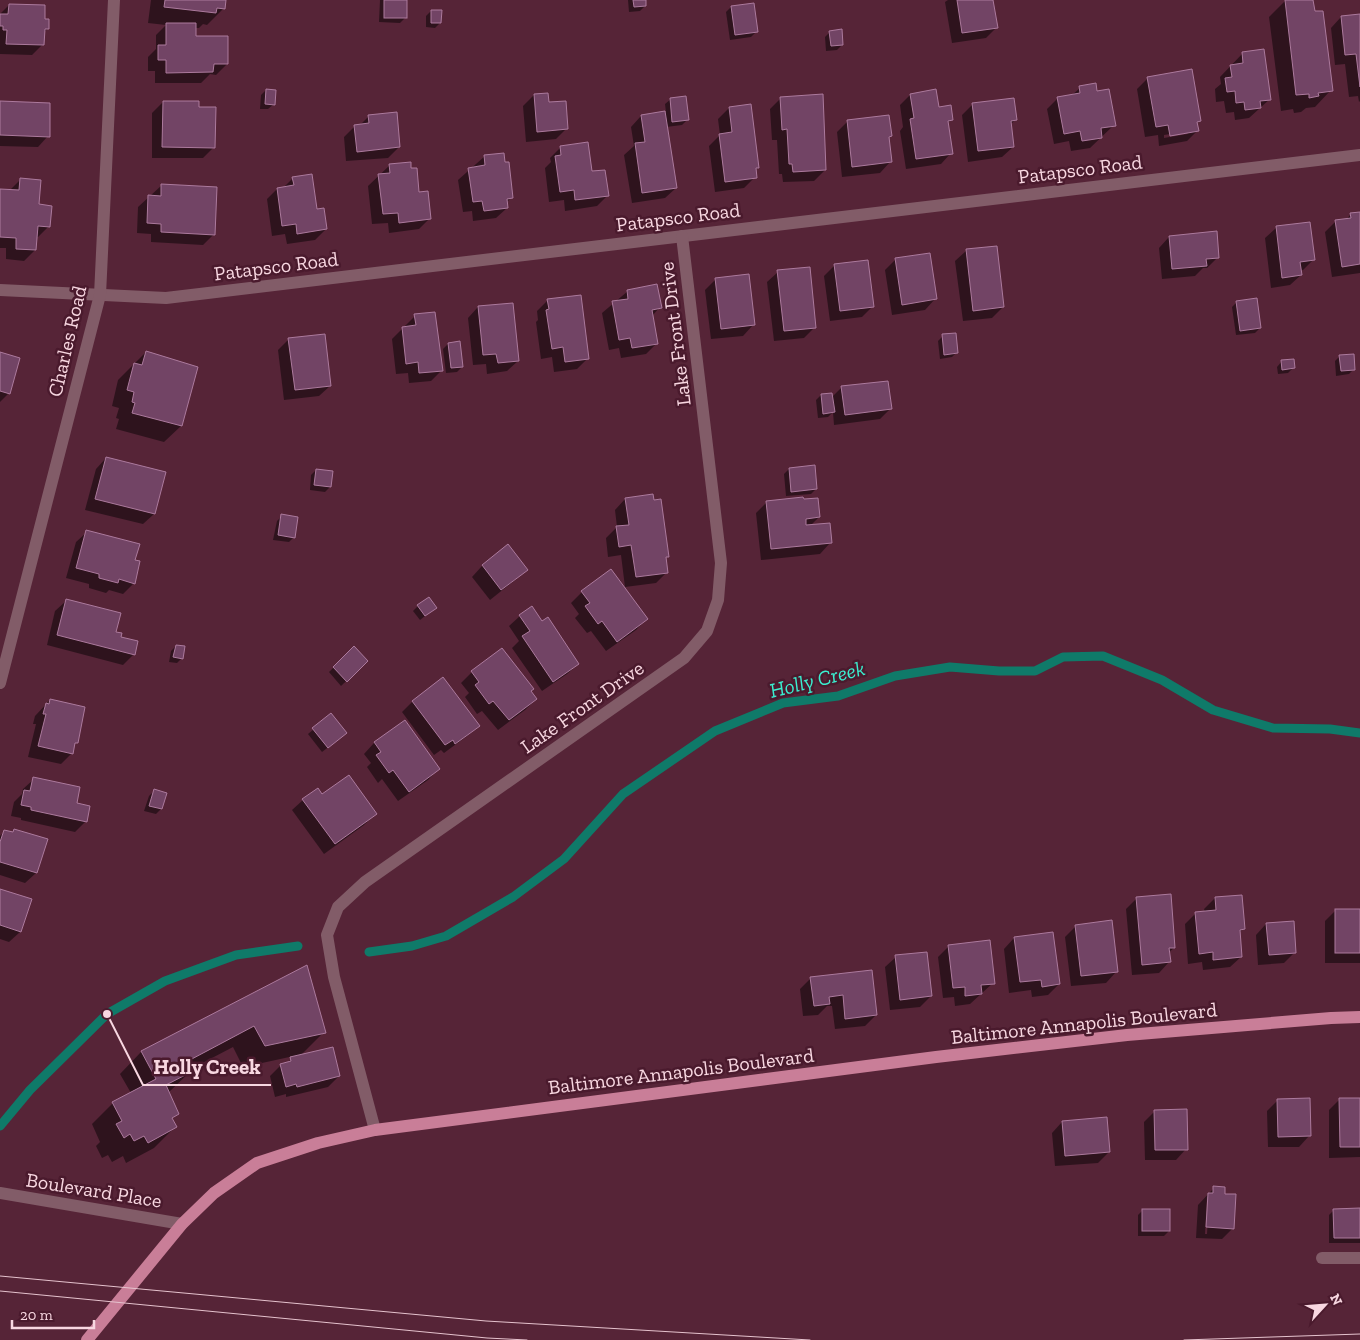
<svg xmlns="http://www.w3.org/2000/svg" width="1360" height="1340" font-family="'Zilla Slab',serif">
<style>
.shadow{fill:#0007;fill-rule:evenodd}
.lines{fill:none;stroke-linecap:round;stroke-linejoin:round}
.stream{stroke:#0f7a69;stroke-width:9}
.building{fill:#724465;stroke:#ac7a9d}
.minor{stroke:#825c68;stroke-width:12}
.major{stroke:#c97e98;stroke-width:12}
.tram{stroke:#e6c3ce;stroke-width:1}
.labels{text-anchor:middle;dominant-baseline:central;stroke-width:5;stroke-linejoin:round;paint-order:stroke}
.street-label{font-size:20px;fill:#f8d7e1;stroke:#4a1a2d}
.water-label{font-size:21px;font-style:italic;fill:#3beecf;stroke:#4a1a2d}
.leader{fill:none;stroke:#f8d7e1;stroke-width:2}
.callout-dot{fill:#f8d7e1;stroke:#4a1a2d;stroke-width:2}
.callout-label{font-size:21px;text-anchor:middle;font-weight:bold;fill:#f8d7e1;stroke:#4a1a2d;stroke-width:5;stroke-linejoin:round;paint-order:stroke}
</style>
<rect width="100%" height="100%" fill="#562437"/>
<g class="shadow">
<path d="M151,0H224L223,9L207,25L203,24L199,28H195V38L227,64L216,75L210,74L201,83H155V71H148V57L156,49V35L166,25L148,23Z"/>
<path d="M380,0H406L405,18L400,23L379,22Z"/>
<path d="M628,0H644L645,6L640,11L629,12Z"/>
<path d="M948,0H992L996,28L986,38L952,43L945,2Z"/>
<path d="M1286,0H1312L1331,90L1315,107L1306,108L1301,112L1294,113L1293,109L1281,111L1269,17Z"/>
<path d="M9,5L43,20L48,28L43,33V44L32,55L0,54V14Z"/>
<path d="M731,7L756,32L751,37L730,40L726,12Z"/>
<path d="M431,11L440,23L435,28L426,27V16Z"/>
<path d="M1360,15V101L1359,102L1358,96L1349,97L1345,64L1335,65L1331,28L1341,17Z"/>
<path d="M830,32L842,45L837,50L826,51L825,37Z"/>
<path d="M1243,53L1270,99L1249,118L1235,120L1234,112L1226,113L1224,101L1216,102L1215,89L1221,84L1220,77Z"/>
<path d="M1148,78L1200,121L1196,124L1197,131L1187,141L1159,146L1158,135L1145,137L1137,89ZM1190,131L1187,134L1164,138V135Z"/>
<path d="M1080,88L1096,92L1114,125L1090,148L1071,151L1069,141L1054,144L1047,109L1058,98L1072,95Z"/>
<path d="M266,90L274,104L268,109H260L261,95Z"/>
<path d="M534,95L548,103L567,128L556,139L526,142L523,106Z"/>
<path d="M910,95L938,108L951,120L947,124L951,153L941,164L906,169L900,131L903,127L900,105Z"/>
<path d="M781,98L825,170L814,181L783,182L782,174H779L777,140H772L770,109Z"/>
<path d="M671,99L687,120L682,125L666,127L676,188L665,198L632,203L624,155L634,146L631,127L641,116L666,112L665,104Z"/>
<path d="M163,102L198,108L214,147L203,158H152V113Z"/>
<path d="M0,103L48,136L38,147L0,146Z"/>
<path d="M973,104L1016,119L1010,125L1013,147L1002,157L968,162L962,115Z"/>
<path d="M729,108L758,168L755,171V177L744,188L715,192L709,146L720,135L718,119Z"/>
<path d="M369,116L399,147L388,158L346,161L344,137L355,126L360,125Z"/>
<path d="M847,122L891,136L888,139L890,162L880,173L842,177L837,132Z"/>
<path d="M561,147L591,173L607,196L597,206L565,211L564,200L549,202L545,168L551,162L550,158Z"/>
<path d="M485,156L512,197L506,203L507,208L496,218L473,221L472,211L463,212L458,180Z"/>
<path d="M390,165L410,170L429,219L419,229L389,233L388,223L372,224L368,186Z"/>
<path d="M293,178L316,211L326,229L315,240L287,244L285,234L272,236L267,199L277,189L283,188Z"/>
<path d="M20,180L49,226L38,237H36L35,250L24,261L6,259V248H0V191H9Z"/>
<path d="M162,185L214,234L203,245L151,242V234L137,233L138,207Z"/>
<path d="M1360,213V273L1332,277L1325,232L1336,221L1346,220L1351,214Z"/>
<path d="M1309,223L1314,259L1303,270L1300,271L1301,275L1290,285L1271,288L1265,238L1276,228Z"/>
<path d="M1169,237L1218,257L1207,268H1203L1195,276L1162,279L1159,248Z"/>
<path d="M995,247L1003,307L992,318L963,321L955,261L966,251Z"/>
<path d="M896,259L935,299L925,310L892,315L885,270Z"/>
<path d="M834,266L873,306L862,317L830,321L824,276Z"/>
<path d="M778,272L815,327L804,338L774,341L767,282Z"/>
<path d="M716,279L753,325L743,336L711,339L705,290Z"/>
<path d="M628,291L660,307L652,316L657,343L646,354L621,358L619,348L609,350L602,313Z"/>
<path d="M547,301L588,358L577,369L554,372L552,357L541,359L536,322L538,320L537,311Z"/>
<path d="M1237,302L1260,328L1255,333L1236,335L1232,307Z"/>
<path d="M478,307L518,361L507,371L487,374L486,364L473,365L468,318Z"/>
<path d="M415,316L442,370L431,381L409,383L408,373L396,374L392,339Z"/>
<path d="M943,336L957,352L952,357L940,359L938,341Z"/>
<path d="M289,339L330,386L319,396L284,400L278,350Z"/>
<path d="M448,344L462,367L457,372L446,373L443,349Z"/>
<path d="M146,352L181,426L164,442L116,429L119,419L116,418L119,408L112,406L118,380Z"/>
<path d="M0,354L9,393L0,402Z"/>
<path d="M1340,356L1354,369L1349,374L1336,376L1335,361Z"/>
<path d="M1282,361L1293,368L1288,373L1278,374L1277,367Z"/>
<path d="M842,387L890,409L880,419L834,425L833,412L828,417L818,418L816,400L821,395L831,398Z"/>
<path d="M106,458L154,514L143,524L85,510L96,469Z"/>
<path d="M789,469L816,489L811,494L786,496L784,474Z"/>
<path d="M316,470L330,487L325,492L310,490L311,475Z"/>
<path d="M625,499L667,556L665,559L667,572L656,583L625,587L621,555L608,557L606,538L617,527L615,510Z"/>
<path d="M767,502L819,517L810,526L830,543L820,554L761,560L756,513Z"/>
<path d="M282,516L294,537L289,542L273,540L277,521Z"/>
<path d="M87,532L134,561V583L123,594L109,590L106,593L89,588V584L66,578L76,542Z"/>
<path d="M508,546L526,569L515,580L490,600L472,577L482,566Z"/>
<path d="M611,570L646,619L636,630L606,651L591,631L587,633L575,618L579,614L571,603L582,592Z"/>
<path d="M66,601L115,633L134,654L123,665L47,645L55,611Z"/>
<path d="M418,606L435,608L420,620L413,611Z"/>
<path d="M520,616L542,623L578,664L567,674L542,691L512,648L519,641L509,626Z"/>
<path d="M176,646L182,658L177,663L169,662L171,651Z"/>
<path d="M354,648L367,661L341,686L329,672Z"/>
<path d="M472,672L530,691L536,699L525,710L498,730L482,711L477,714L465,697L469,693L461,683Z"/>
<path d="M50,700L76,742L74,745L72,753L61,764L28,757L36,724H33L35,716Z"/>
<path d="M412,702L478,726L467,736L444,753L441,750L434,755L402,712Z"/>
<path d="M331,715L340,738L322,752L308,734Z"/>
<path d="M405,722L438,769L428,780L398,801L382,779L378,783L367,767L371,763L364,754L374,743Z"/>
<path d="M34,779L75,804L86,821L75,832L21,820V818L11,816L14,802L22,794L23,789Z"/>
<path d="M154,791L165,794L161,809L156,814L144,811L149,796Z"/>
<path d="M322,796L375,814L364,825L324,854L292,810L303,800Z"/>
<path d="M14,830L36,873L25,883L0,875V836L5,831L11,833Z"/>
<path d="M0,890L20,932L9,942L0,939Z"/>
<path d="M1241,896L1243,929L1239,933L1241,957L1230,967L1203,970L1202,962L1188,964L1185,924L1196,913L1205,912L1204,909L1215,898Z"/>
<path d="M1137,898L1174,948L1168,953L1169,962L1159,973L1132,975L1126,909Z"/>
<path d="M1360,910V963H1325V921L1335,911Z"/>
<path d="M1266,924L1295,952L1284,963L1258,965L1256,935Z"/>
<path d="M1076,926L1116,972L1106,983L1071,986L1065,937Z"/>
<path d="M1014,938L1059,984L1048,995L1032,997L1031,990L1009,993L1004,949Z"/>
<path d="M949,946L993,983L970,1004L955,1006L954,997L943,998L938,957Z"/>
<path d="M896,957L931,996L920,1007L890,1010L885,967Z"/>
<path d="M307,967L324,1032L300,1056L339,1076L328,1087L286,1097V1094L275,1097L270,1076L281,1065L286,1064L294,1056L243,1067L233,1047L191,1069L192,1070L168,1093L177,1114L171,1120L175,1127L154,1148L126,1163L123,1156L112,1162L108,1155L102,1158L96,1146L100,1142L92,1124L113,1103L131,1093L120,1074L141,1052Z"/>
<path d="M871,971L876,1015L865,1026L835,1029L832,1006H827L818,1015L803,1016L800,989L811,978Z"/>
<path d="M1340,1099H1360V1157L1329,1158V1110Z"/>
<path d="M1278,1100L1309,1136L1299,1147H1268L1267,1111Z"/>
<path d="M1155,1111L1186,1149L1176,1160H1145L1144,1122Z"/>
<path d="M1062,1122L1109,1152L1098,1163L1055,1166L1052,1133Z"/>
<path d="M1214,1188L1233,1228L1222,1239L1196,1238L1198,1205ZM1207,1197H1209L1207,1234H1205Z"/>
<path d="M1143,1210L1169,1231L1164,1236H1138V1215Z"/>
<path d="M1334,1210H1360V1243H1329V1215Z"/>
</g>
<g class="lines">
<g class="stream">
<path d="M369,952L412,946L446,936L513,897L564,859L623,794L715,731L783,703L838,696L895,676L950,667L999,671H1035L1063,657L1103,656L1162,680L1213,710L1273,728L1330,729L1360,733"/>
<path d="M0,1126L30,1090L107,1014L165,981L236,955L298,946"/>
</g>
</g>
<g class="building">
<path d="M165,0H226L225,9L217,8L216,13L164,7Z"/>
<rect x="384" y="0" width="23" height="18"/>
<path d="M633,0H646V6L634,7Z"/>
<path d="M957,0H993L998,28L962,33Z"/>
<path d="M1285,0H1313L1315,11H1323L1333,91L1318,93L1319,96L1309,98V94L1296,95Z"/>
<path d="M754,3L758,32L735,35L731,6Z"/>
<path d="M9,4L45,5V19H49V29H45L44,45L6,44L7,30H3V26H0V14H8Z"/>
<path d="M431,10H442L441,23H431Z"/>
<path d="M1360,14V87L1356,54L1345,55L1341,16Z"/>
<path d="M166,23H196V36H228V64H214L213,72L166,73V60H158V45H166Z"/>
<path d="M842,29L843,45L831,46L829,31Z"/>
<path d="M1264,49L1271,100L1260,101L1261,108L1245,110L1244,102L1236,103L1235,91L1227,92L1225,78L1232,77L1230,65L1243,63L1242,52Z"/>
<path d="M1192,69L1201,121L1197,122L1199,131L1170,136L1168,125L1156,127L1147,77Z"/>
<path d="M1096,83L1097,91L1109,89L1116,126L1101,128L1102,138L1082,141L1080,131L1064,134L1057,97L1080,93L1079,86Z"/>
<path d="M266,89L276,90L275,105L265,104Z"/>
<path d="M936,89L939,107L951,105L953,120L948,121L953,154L916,159L910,119L914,118L910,94Z"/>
<path d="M548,93L549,102L566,101L568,129L537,132L534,94Z"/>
<path d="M823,94L826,170L793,172L792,164H789L787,129L782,130L780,97Z"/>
<path d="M686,96L689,120L672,122L670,98Z"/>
<path d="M1014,98L1017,120L1011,121L1014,147L978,151L972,103Z"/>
<path d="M0,101L50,103V137L0,135Z"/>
<path d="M163,101H199V107H216L215,148L162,147Z"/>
<path d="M751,104L759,168H756L757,178L725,182L719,134L732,132L729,107Z"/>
<path d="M665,111L677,188L642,193L635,143L645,142L641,115Z"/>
<path d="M397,112L400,147L357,152L354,125L369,123L368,115Z"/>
<path d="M889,115L892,136L889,137L892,162L852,167L847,120Z"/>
<path d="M588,142L592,171L605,170L609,196L575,200L574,190L560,192L555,156L561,155L560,146Z"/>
<path d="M504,153L505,162H509L513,198L507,199L508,208L484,211L482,201L473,202L468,168L485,165L484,155Z"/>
<path d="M411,162V168H417L419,192L428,191L431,219L399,223L398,213L383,214L378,174L390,173L389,164Z"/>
<path d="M312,174L317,209L324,208L327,229L297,234L296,224L282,226L277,188L294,185L292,177Z"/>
<path d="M20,178L41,180L39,204L52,206L50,227L38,226L36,250L16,249V238L0,237V189L19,190Z"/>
<path d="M161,184L217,187L215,235L161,232V224L147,223L148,195L161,196Z"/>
<path d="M1360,212V264L1342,267L1335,220L1351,218L1350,213Z"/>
<path d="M1310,222L1315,260L1300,262L1302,275L1282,278L1276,226Z"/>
<path d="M1217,231L1219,258L1206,259L1207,266L1172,269L1169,236Z"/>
<path d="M997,246L1004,307L973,311L966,249Z"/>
<path d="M930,253L937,299L902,305L895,258Z"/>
<path d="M868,260L874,307L840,311L834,264Z"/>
<path d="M810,267L816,328L784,331L777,270Z"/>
<path d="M749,274L755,325L721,329L715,278Z"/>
<path d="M657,284L662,308L652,310L658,344L632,348L630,338L619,340L612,301L628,299L627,290Z"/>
<path d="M581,295L589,359L565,362L563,347L552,349L546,310L549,309L547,299Z"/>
<path d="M1257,298L1261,328L1240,331L1236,301Z"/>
<path d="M513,303L519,361L498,363L496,354L483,355L478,306Z"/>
<path d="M435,312L443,371L419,373L418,362L406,364L402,327L416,325L414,314Z"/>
<path d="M956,333L958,353L944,355L942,334Z"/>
<path d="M325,334L331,386L295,390L288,338Z"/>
<path d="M460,341L463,367L451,368L448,343Z"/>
<path d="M146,351L198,367L182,426L132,413L135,403L132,402L134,392L127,390L134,363L142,365Z"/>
<path d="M0,352L20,358L10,394L0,391Z"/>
<path d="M1354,354L1355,370L1341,371L1339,355Z"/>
<path d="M1294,359L1295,368L1282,370L1281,360Z"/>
<path d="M888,381L892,409L845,415L841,386Z"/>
<path d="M832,393L835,412L823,414L821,394Z"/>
<path d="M106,457L166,472L155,514L95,499Z"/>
<path d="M815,465L817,489L791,492L789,468Z"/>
<path d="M316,469L333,471L331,487L314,485Z"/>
<path d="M653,494L654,500L661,499L669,557H666L668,573L636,577L631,545L619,547L616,526L629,525L625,498Z"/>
<path d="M803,497L804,499L818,498L820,517L806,519V525L830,523L832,543L771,549L766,501Z"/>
<path d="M281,514L298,517L295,538L278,535Z"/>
<path d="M86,530L140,544L135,560L140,561L135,584L119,579L118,583L99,578V574L76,568Z"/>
<path d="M508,544L528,570L501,590L482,565Z"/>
<path d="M611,569L648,619L617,642L602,621L598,624L585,606L590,603L581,591Z"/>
<path d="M429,597L437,608L425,616L417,605Z"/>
<path d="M66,599L121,613L116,632L122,633L121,637L138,641L135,655L57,635Z"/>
<path d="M532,606L542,621L548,617L579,664L553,682L522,636L530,631L519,615Z"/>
<path d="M176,645L185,646L183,659L173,657Z"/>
<path d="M354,646L368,661L347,682L333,667Z"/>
<path d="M502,648L534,689L531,691L537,699L509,720L493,701L489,704L475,685L479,682L471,671Z"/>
<path d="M443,677L480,726L455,744L453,740L445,745L412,701Z"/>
<path d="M50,699L85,707L78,743H75L73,754L38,746L46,714H43L46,703L49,704Z"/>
<path d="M331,713L347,733L328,748L312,728Z"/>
<path d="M405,720L440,769L409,792L393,770L389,773L376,755L381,752L374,742Z"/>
<path d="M349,775L377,814L335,844L302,799L318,788L322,794Z"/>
<path d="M33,777L80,787L77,803L90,806L87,822L31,810V807L21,805L24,790L30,791Z"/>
<path d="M154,789L167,793L162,809L149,806Z"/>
<path d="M14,829L48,839L37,873L0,862V842L4,830L13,832Z"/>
<path d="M0,889L32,899L21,932L0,925Z"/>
<path d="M1171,894L1175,948H1169L1171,962L1142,965L1136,897Z"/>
<path d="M1242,895L1245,929L1240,930L1242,957L1213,960V952L1199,954L1195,912L1216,910L1215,897Z"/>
<rect x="1335" y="909" width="25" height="44"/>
<path d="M1112,920L1118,972L1081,976L1075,925Z"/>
<path d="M1294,921L1296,953L1269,955L1266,923Z"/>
<path d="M1053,932L1060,984L1042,987L1041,980L1020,982L1014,937Z"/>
<path d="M990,940L995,984L981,985L982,994L965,996V987L953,988L948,945Z"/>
<path d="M927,952L932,996L900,1000L895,955Z"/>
<path d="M307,965L326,1033L265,1046L254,1026L188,1061L193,1071L166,1085L179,1114L172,1118L177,1127L148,1143L144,1136L134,1141L130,1134L124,1138L116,1124L122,1121L112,1102L156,1079L141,1051Z"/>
<path d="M872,970L877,1015L845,1019L843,995L829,997L830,1004L814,1006L810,977Z"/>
<path d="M333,1047L340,1076L297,1087L296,1084L286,1087L280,1064L291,1061L290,1057Z"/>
<path d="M1310,1098L1311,1136L1278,1137L1277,1099Z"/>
<path d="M1339,1098H1360V1147H1340Z"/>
<path d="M1187,1109L1188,1150H1155L1154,1110Z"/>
<path d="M1107,1117L1110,1152L1065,1156L1062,1121Z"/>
<path d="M1213,1186L1225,1187V1194H1236L1234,1229L1206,1227L1208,1193H1213Z"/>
<path d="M1360,1208V1238H1334L1333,1209Z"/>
<rect x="1142" y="1209" width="28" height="22"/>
</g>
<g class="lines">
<g class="minor">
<path d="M0,290L166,298L1360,155"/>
<path d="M0,683L100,295L114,0"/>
<path d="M375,1130L334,977L327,935L338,907L365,882L684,658L707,631L718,600L721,563L682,236"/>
<path d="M0,1193L182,1224"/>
<path d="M1322,1258H1360"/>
</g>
<path class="major" d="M87,1340L182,1224L214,1193L257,1163L318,1143L375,1130L936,1057L1127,1035L1331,1018L1360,1017"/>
<g class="tram">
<path d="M0,1276L486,1321L810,1340"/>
<path d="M0,1291L487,1338L527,1340"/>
<path d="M1184,1340L1360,1334"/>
</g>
</g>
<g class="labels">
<g class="street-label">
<text transform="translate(1080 169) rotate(-7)">Patapsco Road</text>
<text transform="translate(678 217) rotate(-7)">Patapsco Road</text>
<text transform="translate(276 266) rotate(-7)">Patapsco Road</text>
<text transform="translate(675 334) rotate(-97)">Lake Front Drive</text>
<text transform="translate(67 341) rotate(-77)">Charles Road</text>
<text transform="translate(582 707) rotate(-35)">Lake Front Drive</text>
<text transform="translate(1084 1023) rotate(-6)">Baltimore Annapolis Boulevard</text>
<text transform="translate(681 1071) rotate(-7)">Baltimore Annapolis Boulevard</text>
<text transform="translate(94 1190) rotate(9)">Boulevard Place</text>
</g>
<g class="water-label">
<text transform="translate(817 679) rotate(-14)">Holly Creek</text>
</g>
</g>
<path class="leader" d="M107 1014L143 1085H271"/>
<circle class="callout-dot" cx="107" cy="1014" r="5"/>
<g class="callout-label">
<text x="207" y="1074">Holly Creek</text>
</g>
<g transform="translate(1325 1305) rotate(64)" stroke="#4a1a2d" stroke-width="4" paint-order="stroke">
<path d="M0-4L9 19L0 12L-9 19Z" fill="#f8d7e1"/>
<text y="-8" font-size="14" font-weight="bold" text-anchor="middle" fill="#f8d7e1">N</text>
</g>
<path d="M12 1320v8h82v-8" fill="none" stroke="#f8d7e1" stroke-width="2.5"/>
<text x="20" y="1320" font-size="15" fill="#f8d7e1" stroke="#4a1a2d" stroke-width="4" paint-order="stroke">20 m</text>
</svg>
